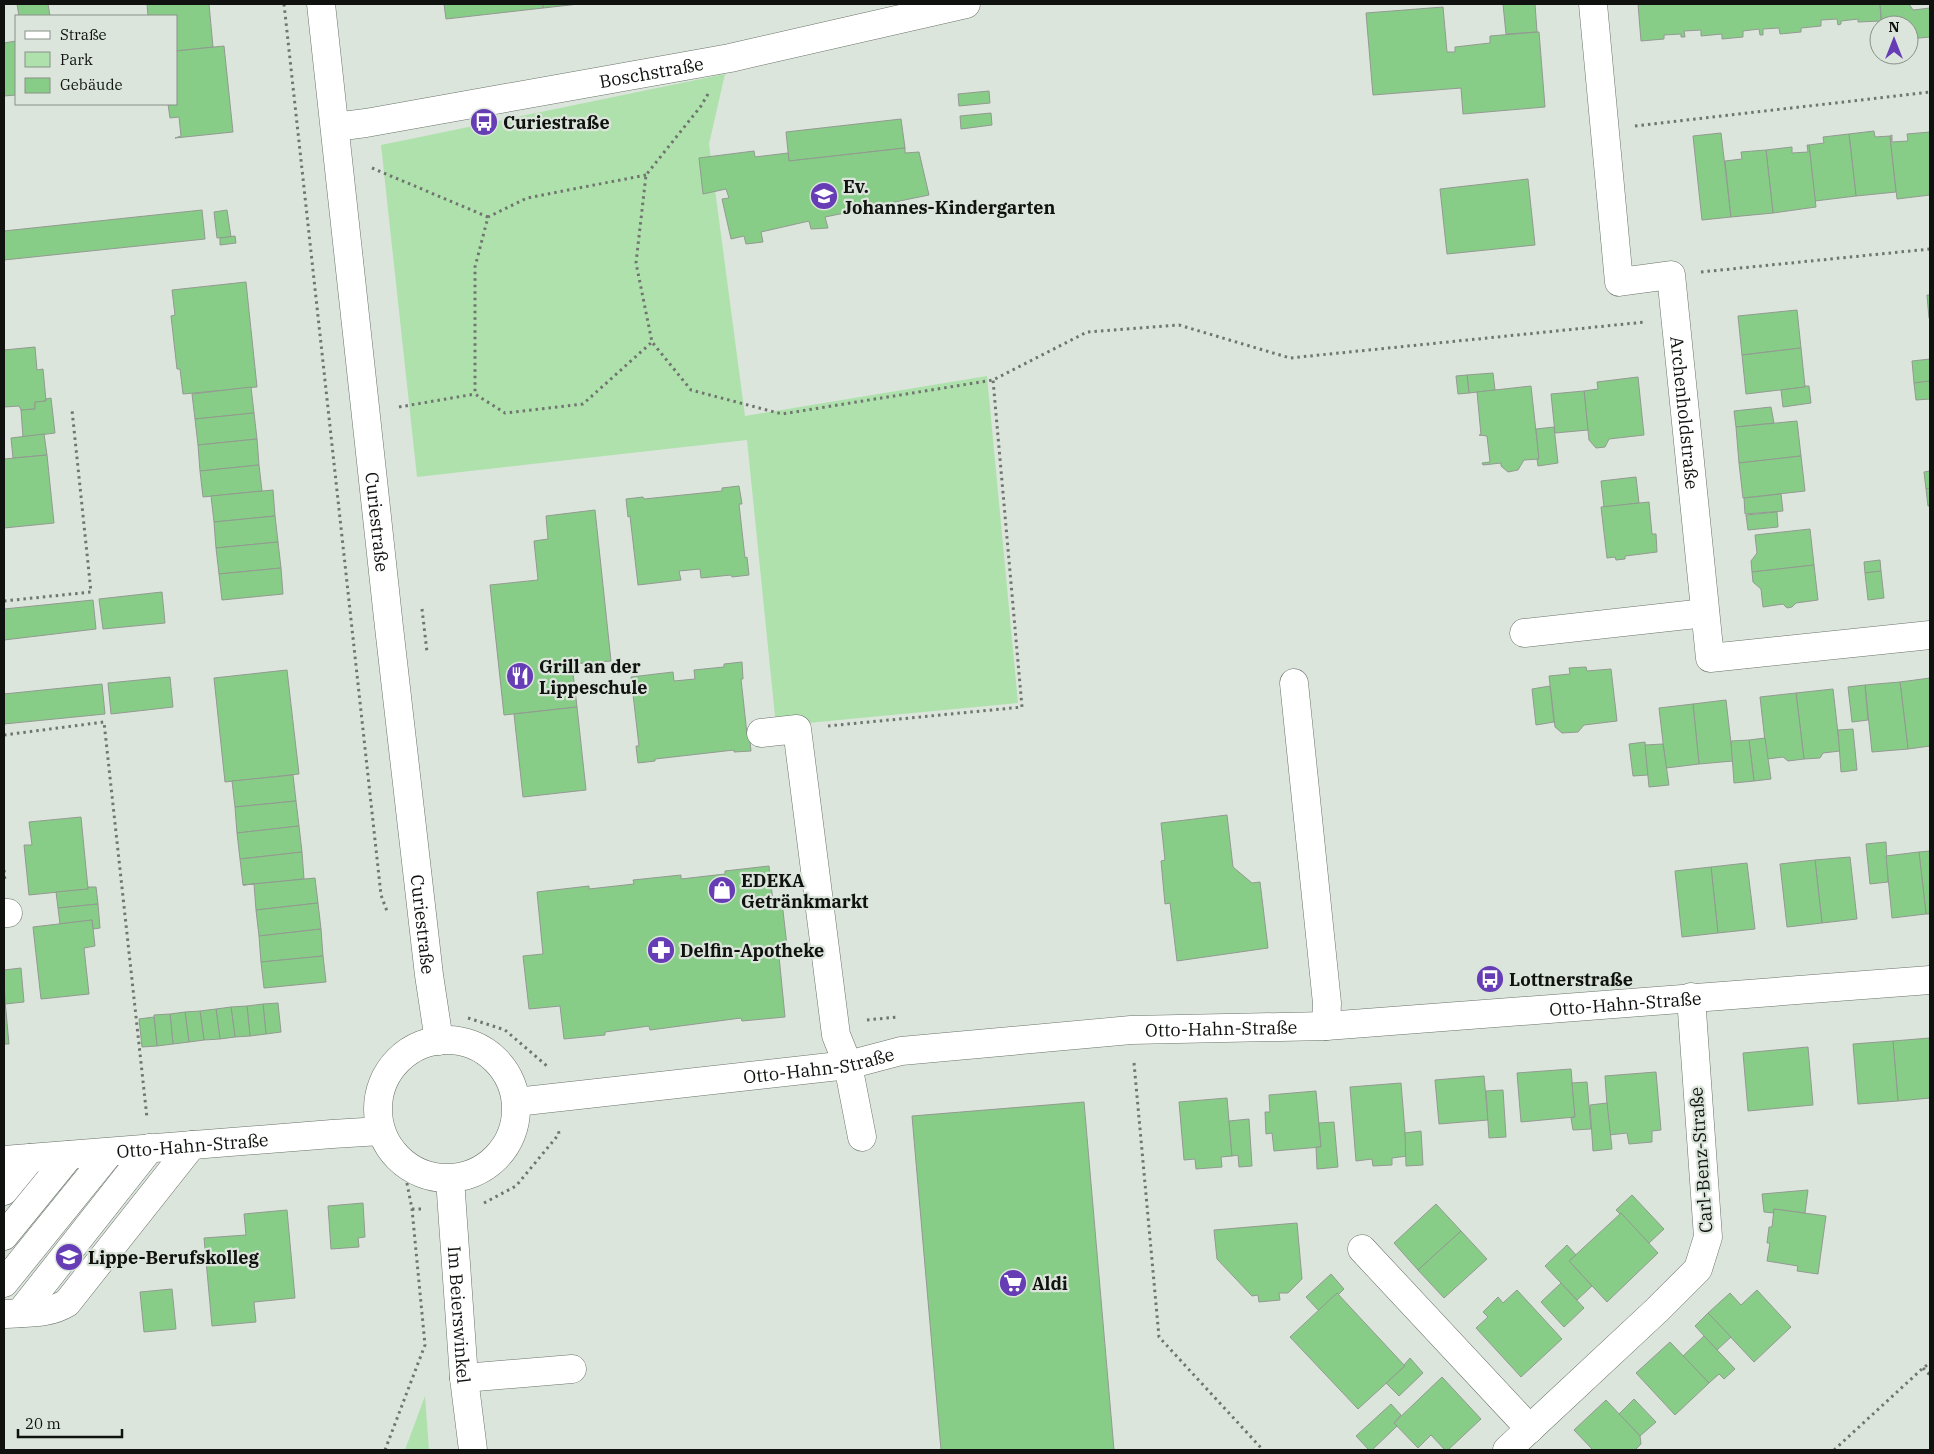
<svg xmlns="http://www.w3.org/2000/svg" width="1934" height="1454" font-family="'IBM Plex Serif',serif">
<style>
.green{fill:#afe1ad}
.building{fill:#88cd87;stroke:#929a91}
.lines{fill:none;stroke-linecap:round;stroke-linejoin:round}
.minor-casing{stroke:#6a736a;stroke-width:29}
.path{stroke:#70766f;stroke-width:3;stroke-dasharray:2.5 4;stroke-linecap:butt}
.minor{stroke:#fff;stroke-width:28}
.labels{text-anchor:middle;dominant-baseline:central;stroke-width:4.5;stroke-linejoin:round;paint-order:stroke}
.street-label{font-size:18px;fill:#0f120e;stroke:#dbe5db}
.poi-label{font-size:18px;font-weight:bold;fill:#0f120e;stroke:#dbe5db;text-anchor:start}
</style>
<rect width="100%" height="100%" fill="#dbe5db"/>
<g class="green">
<path d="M725,74L709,144L745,416L987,376L1018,703L776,726L747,440L417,477L381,145Z"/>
<path d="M425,1396L429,1450H405Z"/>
</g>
<g class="building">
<path d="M17,4H48L50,16H19Z"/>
<path d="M147,4H209L213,47L176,51V16H148Z"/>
<path d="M444,4H543V8L446,19Z"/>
<path d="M543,4H579L543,8Z"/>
<path d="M1503,4H1535L1537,32L1506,34Z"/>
<path d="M1638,4H1880L1881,21L1858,22V19L1841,21V24L1838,25L1837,19L1821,20V26L1801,28V32L1780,34L1779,28L1763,29V35H1760L1759,29L1743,31V37L1722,39V34L1701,36V30L1684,31L1685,37H1681V34L1664,35V39L1641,41Z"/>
<path d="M1880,4H1909L1913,10L1930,8V37L1909,39V25H1882Z"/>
<path d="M1443,7L1447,52H1455V47L1490,43V36L1539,32L1545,107L1463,114L1461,88L1373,95L1366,13Z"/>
<path d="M16,41V95L4,96V43Z"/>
<path d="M224,46L233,132L175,138L181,136L179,117L170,118L168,104H176V51Z"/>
<path d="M989,91L990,103L959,106L958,94Z"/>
<path d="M991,113L992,125L961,129L960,116Z"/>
<path d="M901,119L905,148L789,161L786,132Z"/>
<path d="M1874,131L1875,137L1890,136L1896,192L1856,196L1849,134Z"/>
<path d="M1930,132V195L1897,199L1890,136L1892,135V142L1908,141L1907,134Z"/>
<path d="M1721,133L1731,217L1702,220L1693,136Z"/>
<path d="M1849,134L1856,196L1815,201L1809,145L1824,143L1823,137Z"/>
<path d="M1807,145H1809L1816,207L1773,213L1766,150L1792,147V153L1808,152Z"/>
<path d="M905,148V153L919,152L929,195L890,203L892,213L876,215L874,207L825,217L828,228L811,229L809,221L761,232L763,242L746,244L744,236L731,239L722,199L729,198L726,189L703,194L699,158L754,151L755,157L788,153L789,161Z"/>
<path d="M1766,150L1773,213L1731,217L1725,161L1742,159L1741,152Z"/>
<path d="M1528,179L1535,245L1447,254L1440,189Z"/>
<path d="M202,210L205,239L4,260V231Z"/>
<path d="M227,210L231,237L217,238L214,212Z"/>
<path d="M235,236L236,243L220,245V238Z"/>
<path d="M246,282L257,387L183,394L180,369H177L171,316L175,315L172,290Z"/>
<path d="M1927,295H1930V318H1929Z"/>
<path d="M1797,310L1801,348L1742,355L1738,316Z"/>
<path d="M35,347L37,370L43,369L46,401L35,402V409L21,410L19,406L4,407V350Z"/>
<path d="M1801,348L1805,387L1746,394L1742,355Z"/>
<path d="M1930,359V381L1914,383L1912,361Z"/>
<path d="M1493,373L1495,390L1469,393L1467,375Z"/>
<path d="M1467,375L1469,393L1458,394L1456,376Z"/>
<path d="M1638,377L1644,435L1609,439L1605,447L1596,448L1589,440L1584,391L1598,389L1597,382Z"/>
<path d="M1930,381V399L1916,400L1914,383Z"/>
<path d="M1531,386L1539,459L1524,460L1518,470L1508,472L1501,466V463L1483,465L1482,463L1490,462L1487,436L1479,435H1481L1477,392Z"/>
<path d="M1805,386H1809L1811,403L1783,407L1781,390L1805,387Z"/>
<path d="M251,387L254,413L195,419L192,394Z"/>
<path d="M1584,391L1588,430L1555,433L1551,394Z"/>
<path d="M51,398L55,433L23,437L21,410L35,409V402L46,401V399Z"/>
<path d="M1771,407L1774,423L1736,427L1734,411Z"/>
<path d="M254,413L257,439L198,445L195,419Z"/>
<path d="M1797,421L1801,456L1739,463L1736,427Z"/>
<path d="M1554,427L1558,463L1538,466L1537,459H1539L1536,429Z"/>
<path d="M44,434L47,455L13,458L11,438Z"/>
<path d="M257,439L259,465L200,471L198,445Z"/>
<path d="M47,455L54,523L4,528V459Z"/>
<path d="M1801,456L1805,491L1743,498L1739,463Z"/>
<path d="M259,465L262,491L203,497L200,471Z"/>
<path d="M1930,471V488L1926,489L1924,472Z"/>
<path d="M1636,477L1639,503L1604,507L1601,481Z"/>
<path d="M739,486L742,504H739L745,558L747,557L749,575L732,577L731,575L701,578L700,569L679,571L681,580L638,585L630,516L628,517L626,499L643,497L644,499L722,491V488Z"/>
<path d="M1930,488V506H1928L1926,489Z"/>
<path d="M273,490L275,516L214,522L211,496Z"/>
<path d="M1781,494L1783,511L1745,514L1744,498Z"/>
<path d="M1649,502L1652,534H1656L1657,552L1625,556V559L1616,560L1615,557L1607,558L1601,507Z"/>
<path d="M595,510L611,661L572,664L577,707L504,715L490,585L538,580L534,541L548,539L546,516Z"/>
<path d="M1777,512L1778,527L1748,530L1746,515Z"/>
<path d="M275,516L278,542L216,548L214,522Z"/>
<path d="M1810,529L1814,565L1752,572L1751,561L1757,553L1755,535Z"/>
<path d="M278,542L281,568L219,574L216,548Z"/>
<path d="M1880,560L1881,571L1865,573L1864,562Z"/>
<path d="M1814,565L1818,600L1796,603L1792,607L1787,608L1783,604L1763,607L1761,589L1753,582L1752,572Z"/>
<path d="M281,568L283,594L222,600L219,574Z"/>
<path d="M1881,571L1884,598L1868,600L1865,573Z"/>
<path d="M162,592L165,623L103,629L99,599Z"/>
<path d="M93,600L96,629L4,640V609Z"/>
<path d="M742,662L743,679H741L747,734L749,733L751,751L734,752V750L655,759V761L638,763L636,746H639L631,677L673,672L674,681L695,679L694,670L724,667V664Z"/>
<path d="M1586,667L1587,671L1611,669L1617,721L1584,725L1578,732L1562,733L1555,727L1549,676L1570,674L1569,668Z"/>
<path d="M287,670L299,774L225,782L214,678Z"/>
<path d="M170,677L173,707L111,714L108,683Z"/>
<path d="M1930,678V746L1908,749L1900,682Z"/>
<path d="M1900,682L1908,749L1872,752L1865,685Z"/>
<path d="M102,684L105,714L4,724V694Z"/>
<path d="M1865,685L1868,720L1852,722L1848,687Z"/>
<path d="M1550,686L1554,722L1536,725L1532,689Z"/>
<path d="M1833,689L1840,751L1823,753L1820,758L1804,759L1796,693Z"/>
<path d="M1796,693L1804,759L1788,761L1783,757L1767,759L1760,697Z"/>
<path d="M1726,700L1733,761L1699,764L1693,704Z"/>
<path d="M1693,704L1699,764L1666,768L1659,708Z"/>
<path d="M577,707L586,790L523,797L514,714Z"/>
<path d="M1853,729L1857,770L1841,772L1838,730Z"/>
<path d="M1765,738L1771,779L1754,781L1749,740Z"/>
<path d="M1749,740L1754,781L1734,783L1731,741Z"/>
<path d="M1645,742L1648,775L1633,776L1629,744Z"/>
<path d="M1663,744L1669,785L1649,787L1645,745Z"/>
<path d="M293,775L296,801L235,807L232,781Z"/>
<path d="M296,801L299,826L237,833L235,807Z"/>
<path d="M1227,815L1233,867L1252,883L1260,882L1268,948L1177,961L1170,903L1165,904L1161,861L1165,860L1161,823Z"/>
<path d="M81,817L88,889L29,895L24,845H32L29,822Z"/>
<path d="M299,826L302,852L240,859L237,833Z"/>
<path d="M1886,842L1888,882L1870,884L1866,844Z"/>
<path d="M1930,851V914H1926L1919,852Z"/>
<path d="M302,852L304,879L243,885L240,859Z"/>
<path d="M1919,852L1926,914L1892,918L1886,856Z"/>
<path d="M1850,857L1857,919L1822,923L1815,860Z"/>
<path d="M1815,860L1822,923L1787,927L1780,864Z"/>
<path d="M1747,863L1755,929L1718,933L1711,867Z"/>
<path d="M769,866L773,902H782L787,946H778L785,1017L742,1021L741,1018L650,1030L649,1026L605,1032V1035L564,1039L560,1006L529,1009L523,956L543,954L537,892L589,886V889L634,884L633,880L681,875V879L725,874V871Z"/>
<path d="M1711,867L1718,933L1682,937L1675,871Z"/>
<path d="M315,878L318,903L256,910L254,884L243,885Z"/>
<path d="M88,887H96L98,904L58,908L56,892L88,889Z"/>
<path d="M318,903L321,929L259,936L256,910Z"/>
<path d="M98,904L100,928L93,929L92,920L60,924L58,908Z"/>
<path d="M92,920L95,946L84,948L89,994L41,999L33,927Z"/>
<path d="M321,929L323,956L261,962L259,936Z"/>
<path d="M323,956L326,982L264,988L261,962Z"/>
<path d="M21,968L24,1002L5,1004L4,970Z"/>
<path d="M4,990L9,1044H4Z"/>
<path d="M278,1003L281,1032L266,1034L263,1004Z"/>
<path d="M263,1004L266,1034L250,1036L247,1006Z"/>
<path d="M247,1006L250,1036L235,1037L231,1007Z"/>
<path d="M231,1007L235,1037L220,1039L216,1009Z"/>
<path d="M216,1009L220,1039L204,1040L200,1011Z"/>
<path d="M200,1011L204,1040L189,1042L185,1012Z"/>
<path d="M185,1012L189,1042L173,1044L170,1014Z"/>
<path d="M170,1014L173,1044L157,1046L154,1015Z"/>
<path d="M154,1017L157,1046L142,1047L139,1019Z"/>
<path d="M1930,1038V1098L1898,1101L1893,1041Z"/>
<path d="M1893,1041L1898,1101L1858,1104L1853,1044Z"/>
<path d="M1808,1047L1813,1105L1748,1111L1743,1053Z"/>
<path d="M1571,1069L1575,1117L1521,1122L1517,1073Z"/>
<path d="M1656,1072L1661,1130L1652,1131V1142L1629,1144L1627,1133L1609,1135L1605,1076Z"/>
<path d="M1484,1076L1488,1120L1439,1124L1435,1080Z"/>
<path d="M1587,1082L1591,1129L1573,1130L1571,1118L1575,1117L1572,1083Z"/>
<path d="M1401,1083L1407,1156L1392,1158V1165L1373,1166L1372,1159L1356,1161L1350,1087Z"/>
<path d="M1503,1090L1506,1137L1489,1138L1486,1091Z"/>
<path d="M1316,1091L1321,1147L1274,1151L1272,1133L1266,1134L1265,1112H1270L1269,1095Z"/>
<path d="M1227,1098L1232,1156L1221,1157L1222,1167L1196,1169L1195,1159L1184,1160L1179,1102Z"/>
<path d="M1084,1102L1114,1450H941L912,1116Z"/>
<path d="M1607,1103L1612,1149L1593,1151L1590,1105Z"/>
<path d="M1249,1119L1252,1166L1239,1167L1238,1155L1232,1156L1229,1121Z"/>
<path d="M1334,1122L1338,1167L1317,1169L1316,1147H1321L1319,1123Z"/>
<path d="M1421,1131L1423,1165L1406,1166L1405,1133Z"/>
<path d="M1808,1190L1805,1213L1774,1209V1213L1764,1212L1762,1194Z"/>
<path d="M1632,1195L1664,1229L1649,1243L1616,1210Z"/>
<path d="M363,1203L365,1237L358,1238L359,1247L331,1249L328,1206Z"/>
<path d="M1436,1204L1461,1231L1418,1270L1394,1243Z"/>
<path d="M1774,1209L1826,1216L1818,1274L1797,1271L1798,1266L1767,1261L1770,1243H1767L1769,1227H1772Z"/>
<path d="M287,1210L295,1298L254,1302L256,1322L212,1326L204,1238L246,1235L244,1214Z"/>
<path d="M1621,1213L1658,1253L1607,1302L1569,1261Z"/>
<path d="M1297,1223L1302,1279L1288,1293H1279L1280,1300L1259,1302L1258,1295L1252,1296L1217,1259L1214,1230Z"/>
<path d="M1461,1231L1487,1259L1444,1298L1418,1270Z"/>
<path d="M1567,1245L1576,1255L1569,1261L1592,1286L1577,1300L1545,1266Z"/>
<path d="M1331,1274L1344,1289L1338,1295L1337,1293L1319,1311L1306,1297Z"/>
<path d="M1561,1283L1584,1308L1564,1327L1541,1302Z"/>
<path d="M172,1289L176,1329L144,1332L140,1292Z"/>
<path d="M1517,1290L1562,1339L1521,1377L1476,1328L1488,1317L1483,1312L1498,1297L1503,1303Z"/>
<path d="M1757,1290L1791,1327L1754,1362L1708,1313L1730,1293L1741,1305Z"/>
<path d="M1337,1293L1405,1366L1358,1409L1290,1337Z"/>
<path d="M1708,1313L1731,1337L1717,1350L1695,1326Z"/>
<path d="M1704,1336L1735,1369L1724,1379L1719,1374L1709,1383L1683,1356Z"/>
<path d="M1670,1342L1709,1383L1675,1415L1636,1373Z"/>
<path d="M1410,1358L1423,1373L1399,1396L1386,1383L1405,1366L1404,1365Z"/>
<path d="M1442,1377L1481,1419L1448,1450H1445L1431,1435L1418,1448L1394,1423Z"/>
<path d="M1634,1399L1656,1422L1640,1436L1619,1414Z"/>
<path d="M1606,1400L1640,1436L1641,1444L1635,1450H1593L1574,1430Z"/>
<path d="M1391,1404L1401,1415L1394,1423L1397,1426L1372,1450H1369L1356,1436Z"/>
</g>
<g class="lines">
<defs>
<g id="minor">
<path id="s1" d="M321,4L389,627L429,975L439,1041"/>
<path id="s2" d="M1593,4L1619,282L1671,275L1710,658L1930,635"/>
<path id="s3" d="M335,127L366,123L730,58L966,4"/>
<path d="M1524,633L1705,613"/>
<path d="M1294,683L1327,1003L1326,1026"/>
<path d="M761,733L797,729L836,1035L848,1065L862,1137"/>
<path d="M4,913H8"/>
<circle cx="447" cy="1109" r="69"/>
<path id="s4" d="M516,1102L848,1065L901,1051L1131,1030L1326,1026L1930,980"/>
<path id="s5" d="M4,1160L332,1134L381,1131"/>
<path id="s6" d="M450,1179L464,1378L473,1450"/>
<path d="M4,1191L31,1158"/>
<path d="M4,1236L70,1155"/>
<path d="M1362,1249L1530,1429"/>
<path d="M4,1283L110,1152"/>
<path d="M20,1313L150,1148"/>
<path d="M4,1314C27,1312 47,1315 67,1303L192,1145"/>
<path d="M464,1378L572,1369"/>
<path d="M1507,1450L1657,1310L1698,1269L1708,1237L1691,997"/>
</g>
</defs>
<use href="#minor" class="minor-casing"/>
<g class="path">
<path d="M284,4L381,895L388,914"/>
<path d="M708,94L701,106L646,175L636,263L652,342L691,390L782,414L993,380L1087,332L1179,325L1290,358L1645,322"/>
<path d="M1635,126L1930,92"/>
<path d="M372,168L488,217"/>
<path d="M646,175L527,198L488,217L475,267V394L505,413L583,404L652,342"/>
<path d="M1701,272L1930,249"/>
<path d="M399,407L475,394"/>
<path d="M4,601L91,592L72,410"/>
<path d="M422,609L427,652"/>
<path d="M828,726L1022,707L993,380"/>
<path d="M4,735L104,722L147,1118"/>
<path d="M4,870L5,882"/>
<path d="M468,1018L505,1030L547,1066"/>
<path d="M867,1020L897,1017"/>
<path d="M1134,1063L1159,1337L1263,1450"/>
<path d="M484,1203L516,1186L559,1134L558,1128"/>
<path d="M412,1209H421"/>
<path d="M1923,1368L1930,1375"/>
<path d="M385,1450L425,1345L412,1209L403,1163"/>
<path d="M1834,1450L1923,1368L1930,1363"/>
</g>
<use href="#minor" class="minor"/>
</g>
<defs>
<symbol id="bus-disc" viewBox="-11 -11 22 22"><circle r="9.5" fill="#663db5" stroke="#dbe5db"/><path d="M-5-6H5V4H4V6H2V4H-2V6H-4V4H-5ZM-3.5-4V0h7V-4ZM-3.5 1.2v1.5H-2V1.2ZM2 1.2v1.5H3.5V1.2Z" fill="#fff"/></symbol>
<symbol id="school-disc" viewBox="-11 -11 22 22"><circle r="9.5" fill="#663db5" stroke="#dbe5db"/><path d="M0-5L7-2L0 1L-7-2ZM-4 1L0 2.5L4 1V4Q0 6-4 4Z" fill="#fff"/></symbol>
<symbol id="restaurant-disc" viewBox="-11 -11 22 22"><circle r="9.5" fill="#663db5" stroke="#dbe5db"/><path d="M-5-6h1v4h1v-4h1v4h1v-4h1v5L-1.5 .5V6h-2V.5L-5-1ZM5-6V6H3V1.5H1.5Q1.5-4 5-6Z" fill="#fff"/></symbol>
<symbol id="shop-disc" viewBox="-11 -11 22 22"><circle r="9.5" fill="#663db5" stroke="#dbe5db"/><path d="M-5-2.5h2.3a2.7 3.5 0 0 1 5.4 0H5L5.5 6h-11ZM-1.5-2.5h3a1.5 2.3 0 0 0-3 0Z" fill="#fff"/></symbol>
<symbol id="pharmacy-disc" viewBox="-11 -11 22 22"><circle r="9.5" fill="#663db5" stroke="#dbe5db"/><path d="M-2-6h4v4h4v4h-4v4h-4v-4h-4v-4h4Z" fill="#fff"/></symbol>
<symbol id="supermarket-disc" viewBox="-11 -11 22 22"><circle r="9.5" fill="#663db5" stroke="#dbe5db"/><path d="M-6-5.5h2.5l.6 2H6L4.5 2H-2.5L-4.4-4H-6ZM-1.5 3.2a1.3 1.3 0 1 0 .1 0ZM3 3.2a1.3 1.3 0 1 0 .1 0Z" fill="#fff"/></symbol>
</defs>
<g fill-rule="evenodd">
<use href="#bus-disc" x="468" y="106" width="32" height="32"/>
<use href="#school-disc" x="808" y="180" width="32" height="32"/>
<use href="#restaurant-disc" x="504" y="660" width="32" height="32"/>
<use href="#shop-disc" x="706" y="874" width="32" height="32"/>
<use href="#pharmacy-disc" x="645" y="934" width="32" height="32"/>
<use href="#bus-disc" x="1474" y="963" width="32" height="32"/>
<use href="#school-disc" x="53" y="1241" width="32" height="32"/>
<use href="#supermarket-disc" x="997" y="1267" width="32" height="32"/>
</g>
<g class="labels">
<g class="street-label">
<text stroke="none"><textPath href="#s3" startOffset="321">Boschstraße</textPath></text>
<text stroke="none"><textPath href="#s2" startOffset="470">Archenholdstraße</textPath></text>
<text stroke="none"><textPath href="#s1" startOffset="521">Curiestraße</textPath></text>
<text stroke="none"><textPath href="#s1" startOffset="926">Curiestraße</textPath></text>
<text stroke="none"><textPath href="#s4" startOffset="1115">Otto-Hahn-Straße</textPath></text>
<text stroke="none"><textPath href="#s4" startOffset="710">Otto-Hahn-Straße</textPath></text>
<text stroke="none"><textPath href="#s4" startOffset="305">Otto-Hahn-Straße</textPath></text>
<text stroke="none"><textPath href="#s5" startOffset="189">Otto-Hahn-Straße</textPath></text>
<text transform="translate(1701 1160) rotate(-94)">Carl-Benz-Straße</text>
<text stroke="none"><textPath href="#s6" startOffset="136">Im Beierswinkel</textPath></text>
</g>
<g class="poi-label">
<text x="503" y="122">Curiestraße</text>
<text x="843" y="186">Ev.<tspan x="843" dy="21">Johannes-Kindergarten</tspan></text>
<text x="539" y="666">Grill an der<tspan x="539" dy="21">Lippeschule</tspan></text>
<text x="741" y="880">EDEKA<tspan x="741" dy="21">Getränkmarkt</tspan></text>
<text x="680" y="950">Delfin-Apotheke</text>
<text x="1509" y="979">Lottnerstraße</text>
<text x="88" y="1257">Lippe-Berufskolleg</text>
<text x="1032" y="1283">Aldi</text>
</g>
</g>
<rect width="1934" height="1454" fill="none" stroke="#0f120e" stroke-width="10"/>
<rect x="15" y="15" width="162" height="90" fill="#dbe5db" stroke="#899189"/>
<rect x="25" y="31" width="25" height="8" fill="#ffffff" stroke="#899189"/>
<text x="60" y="40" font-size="15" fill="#0f120e">Straße</text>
<rect x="25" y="52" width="25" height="15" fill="#afe1ad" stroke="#899189"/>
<text x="60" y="65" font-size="15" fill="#0f120e">Park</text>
<rect x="25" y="78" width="25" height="15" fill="#88cd87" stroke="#899189"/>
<text x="60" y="90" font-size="15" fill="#0f120e">Gebäude</text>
<g transform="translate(1894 40)"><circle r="24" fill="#dbe5db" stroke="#899189"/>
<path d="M0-4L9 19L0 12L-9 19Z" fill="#663db5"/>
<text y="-8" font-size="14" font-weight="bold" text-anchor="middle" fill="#0f120e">N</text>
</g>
<path d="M18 1429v8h104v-8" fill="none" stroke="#0f120e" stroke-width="2.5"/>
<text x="25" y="1429" font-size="15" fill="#0f120e" stroke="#dbe5db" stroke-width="4" paint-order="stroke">20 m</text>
</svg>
